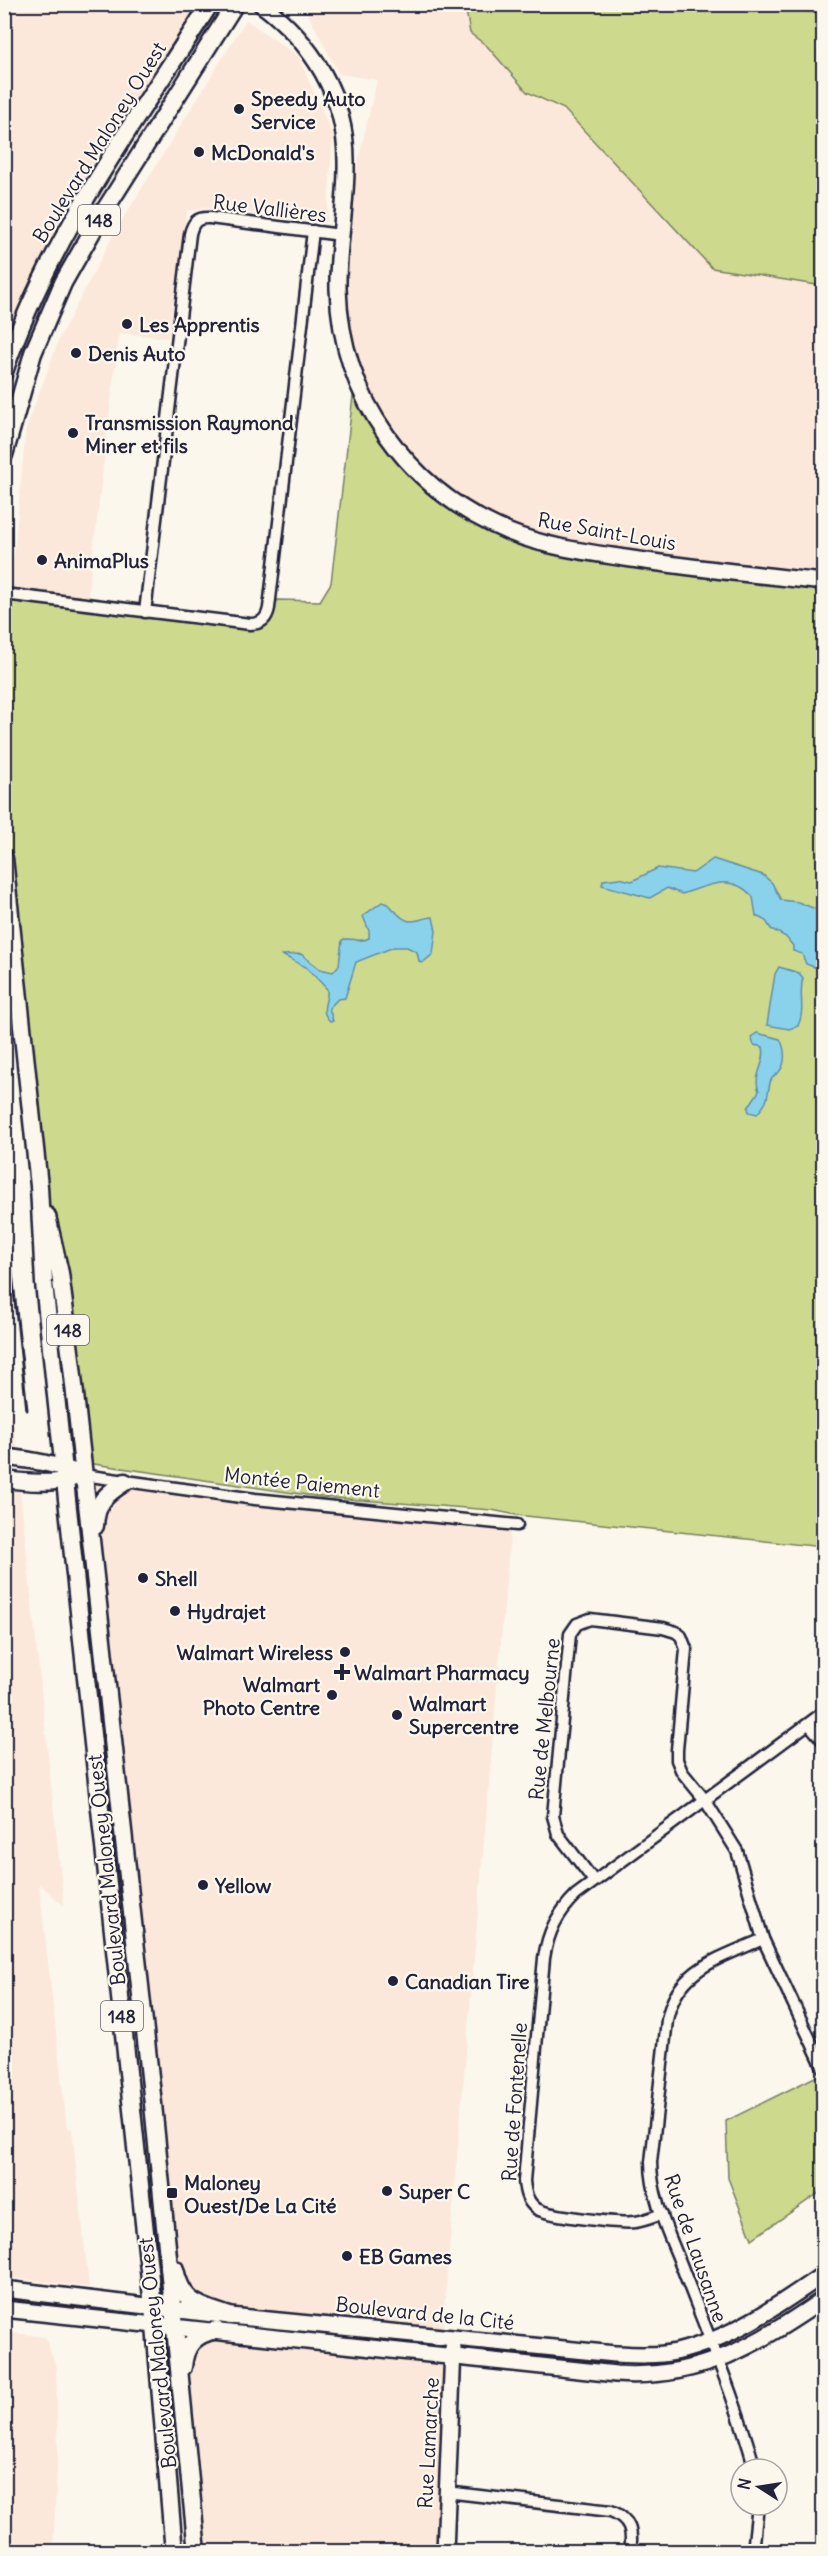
<svg xmlns="http://www.w3.org/2000/svg" width="828" height="2556" font-family="Delius,sans-serif">
<style>
.built{fill:#fbe8da}
.green{fill:#cdda8d;stroke:#787e64;stroke-width:1.5}
.water{fill:#8ad2eb;stroke:#608ca5;stroke-width:1.5}
.lines{fill:none;stroke-linecap:round;stroke-linejoin:round}
.street-casing{stroke:#22223b;stroke-width:15}
.secondary-casing{stroke:#22223b;stroke-width:20}
.primary-casing{stroke:#22223b;stroke-width:21}
.street{stroke:#fbf7ec;stroke-width:10}
.secondary{stroke:#fbf7ec;stroke-width:15}
.primary{stroke:#fbf7ec;stroke-width:16}
.rail{stroke:#22223b;stroke-width:3}
.poi-dot{fill:#22223b;stroke:#fbf7ec;stroke-width:2}
.labels{text-anchor:middle;dominant-baseline:central;stroke-width:4.5;stroke-linejoin:round;paint-order:stroke}
.shield{fill:#fbf7ec;stroke:#636270;stroke-width:1.5}
.shield-label{font-size:18px;font-weight:bold;fill:#22223b}
.poi-label{font-size:20px;font-weight:bold;fill:#22223b;stroke:#fbf7ec;text-anchor:start}
.street-label{font-size:20px;fill:#22223b;stroke:#fbf7ec}
</style>
<rect width="100%" height="100%" fill="#fbf7ec"/>
<filter id="ink" filterUnits="userSpaceOnUse"><feTurbulence type="fractalNoise" baseFrequency=".0167" numOctaves="2"/><feDisplacementMap in="SourceGraphic" scale="12" xChannelSelector="R" yChannelSelector="G"/><feConvolveMatrix kernelMatrix="1 2 1 2 8 2 1 2 1" color-interpolation-filters="sRGB"/></filter>
<g filter="url(#ink)">
<g class="built">
<path d="M5,5H201L54,233L5,347Z"/>
<path d="M307,5H823V582L582,551L466,509L379,425L341,327V235L377,80L339,74L309,16Z"/>
<path d="M246,20L298,56L333,136L327,222L205,208L187,211L168,338L119,333L87,604L10,594L26,429L60,337L116,230Z"/>
<path d="M4,1404L12,1412L18,1458L5,1457Z"/>
<path d="M83,1475L511,1524L442,2335L454,2336L445,2551H197Z"/>
<path d="M4,1479L19,1481L64,1906L39,1883L67,2128L72,2129L89,2287L5,2277Z"/>
<path d="M5,2332L45,2337L56,2367L58,2448L53,2551H5Z"/>
</g>
<g class="green">
<path d="M731,5L823,13V286L712,268L564,109L527,92L487,46L470,33L465,5Z"/>
<path d="M355,379L412,465L509,532L823,582V1547L516,1515L492,1510L321,1497L87,1463L39,1186L5,858L4,594L250,624L278,600L320,601L331,583Z"/>
<path d="M823,2073V2190L752,2239L728,2178L726,2121Z"/>
</g>
<g class="water">
<path d="M713,859L763,875L772,883L781,900L798,902L823,912V964L814,967L806,964L802,954L793,951V946L786,937L771,929L766,921L756,916L753,897C731,872 708,886 682,894L667,888L650,898L602,885L603,880L619,878L632,881L658,868L693,873Z"/>
<path d="M382,902C394,904 396,918 409,921C417,922 425,917 433,917L436,931L433,954L422,963L419,961L417,952L407,947H394L356,962L345,998L338,999L329,1008L333,1021H330C318,1010 329,1001 327,989L306,967L282,955L301,954L320,969L333,972L339,965L342,940C351,936 359,944 369,938V931L363,916Z"/>
<path d="M779,967L799,973L803,978C798,996 806,1008 798,1026L789,1029L767,1025L775,974Z"/>
<path d="M757,1033L780,1039C785,1048 787,1063 779,1072C775,1076 771,1077 770,1083C766,1100 770,1099 757,1114L749,1112L748,1108L759,1091C752,1075 767,1063 763,1047L754,1045L751,1037Z"/>
</g>
<g class="lines">
<defs>
<g id="street">
<path d="M4,594L250,624C261,624 267,619 269,608L313,231"/>
<path d="M145,612L190,234C193,222 197,217 210,218L341,235"/>
<path d="M83,1475L255,1499L517,1525"/>
<path d="M809,1724L824,1742"/>
<path d="M594,1881L558,1834L553,1816L570,1634L577,1624L590,1619L663,1628L676,1632L681,1636L686,1649L677,1750V1760L682,1772L705,1800L737,1851L763,1939L824,2069"/>
<path d="M662,2214C653,2217 644,2221 635,2222C620,2224 549,2216 537,2209C527,2202 525,2192 524,2181L544,1958C548,1932 557,1914 576,1895L824,1712"/>
<path d="M755,2469C736,2400 707,2333 682,2267C669,2234 651,2198 651,2162L667,2020C677,1968 721,1958 763,1939"/>
<path d="M446,2492L611,2511C631,2519 633,2532 630,2552"/>
<path d="M753,2552L758,2505"/>
</g>
<g id="secondary">
<path d="M261,4C312,42 346,96 346,161C347,204 337,247 338,289C341,398 409,491 509,532C546,547 586,552 625,558C691,568 757,575 824,582"/>
<path d="M4,1457C32,1460 57,1464 83,1475"/>
<path d="M4,1479C28,1483 54,1485 77,1477"/>
<path d="M4,2289L230,2316L615,2354C636,2355 656,2356 676,2352C729,2340 779,2305 824,2274"/>
<path d="M4,2309L616,2374C700,2380 756,2345 824,2299"/>
<path d="M445,2552L453,2348"/>
</g>
<g id="primary">
<path d="M4,372C48,239 135,122 210,4"/>
<path d="M4,455L33,353L63,283L101,216L235,4"/>
<path d="M4,858L39,1186L44,1283L155,2326L174,2552"/>
<path d="M47,1216L60,1273L72,1367L153,2104L197,2552"/>
<path d="M95,1526C96,1502 106,1494 125,1482"/>
<path d="M175,2269C182,2304 200,2306 230,2316"/>
<path d="M183,2367C185,2345 194,2335 216,2330"/>
</g>
</defs>
<use href="#street" class="street-casing"/>
<use href="#secondary" class="secondary-casing"/>
<use href="#primary" class="primary-casing"/>
<use href="#street" class="street"/>
<use href="#secondary" class="secondary"/>
<use href="#primary" class="primary"/>
<path class="rail" d="M4,1200L27,1410"/>
</g>
</g>
<g class="poi-dot">
<circle cx="239" cy="109" r="6"/>
<circle cx="199" cy="152" r="6"/>
<circle cx="127" cy="324" r="6"/>
<circle cx="76" cy="353" r="6"/>
<circle cx="73" cy="433" r="6"/>
<circle cx="42" cy="560" r="6"/>
<circle cx="143" cy="1578" r="6"/>
<circle cx="175" cy="1611" r="6"/>
<circle cx="345" cy="1652" r="6"/>
<path d="M339 1663h6v6h6v6h-6v6h-6v-6h-6v-6h6z"/>
<circle cx="332" cy="1695" r="6"/>
<circle cx="397" cy="1715" r="6"/>
<circle cx="203" cy="1885" r="6"/>
<circle cx="393" cy="1981" r="6"/>
<circle cx="387" cy="2191" r="6"/>
<rect x="166" y="2187" width="12" height="12" rx="3"/>
<circle cx="347" cy="2256" r="6"/>
</g>
<g class="labels">
<g class="shield">
<rect x="78" y="205" width="42" height="30" rx="4.5"/>
<rect x="47" y="1315" width="42" height="30" rx="4.5"/>
<rect x="101" y="2001" width="42" height="30" rx="4.5"/>
</g>
<g class="shield-label">
<text x="99" y="220">148</text>
<text x="68" y="1330">148</text>
<text x="122" y="2016">148</text>
</g>
<g class="poi-label">
<text x="251" y="98">Speedy Auto<tspan x="251" dy="23">Service</tspan></text>
<text x="211" y="152">McDonald's</text>
<text x="139" y="324">Les Apprentis</text>
<text x="88" y="353">Denis Auto</text>
<text x="85" y="422">Transmission Raymond<tspan x="85" dy="23">Miner et fils</tspan></text>
<text x="54" y="560">AnimaPlus</text>
<text x="155" y="1578">Shell</text>
<text x="187" y="1611">Hydrajet</text>
<text x="333" y="1652" text-anchor="end">Walmart Wireless</text>
<text x="354" y="1672">Walmart Pharmacy</text>
<text x="320" y="1684" text-anchor="end">Walmart<tspan x="320" dy="23">Photo Centre</tspan></text>
<text x="409" y="1703">Walmart<tspan x="409" dy="23">Supercentre</tspan></text>
<text x="215" y="1885">Yellow</text>
<text x="405" y="1981">Canadian Tire</text>
<text x="184" y="2182">Maloney<tspan x="184" dy="23">Ouest/De La Cité</tspan></text>
<text x="399" y="2191">Super C</text>
<text x="359" y="2256">EB Games</text>
</g>
<g class="street-label">
<text transform="translate(99 142) rotate(-58)">Boulevard Maloney Ouest</text>
<text transform="translate(270 208) rotate(7)">Rue Vallières</text>
<text transform="translate(607 531) rotate(10)">Rue Saint-Louis</text>
<text transform="translate(302 1482) rotate(6)">Montée Paiement</text>
<text transform="translate(544 1719) rotate(-84)">Rue de Melbourne</text>
<text transform="translate(106 1870) rotate(-96)">Boulevard Maloney Ouest</text>
<text transform="translate(514 2102) rotate(-86)">Rue de Fontenelle</text>
<text transform="translate(696 2248) rotate(71)">Rue de Lausanne</text>
<text transform="translate(425 2313) rotate(6)">Boulevard de la Cité</text>
<text transform="translate(157 2353) rotate(-96)">Boulevard Maloney Ouest</text>
<text transform="translate(428 2443) rotate(-87)">Rue Lamarche</text>
</g>
</g>
<rect width="828" height="2556" fill="none" stroke="#fbf7ec" stroke-width="24"/>
<rect x="12" y="12" width="804" height="2532" fill="none" stroke="#22223b" stroke-width="2" filter="url(#ink)"/>
<g transform="translate(759 2487) rotate(282)"><circle r="28" fill="#fbf7ec" stroke="#a4a2a5" stroke-width="1.5"/>
<path d="M0-4.5L10 22L0 15L-10 22Z" fill="#22223b"/>
<text y="-9" font-size="16" font-weight="bold" text-anchor="middle" fill="#22223b">N</text>
</g>
</svg>
